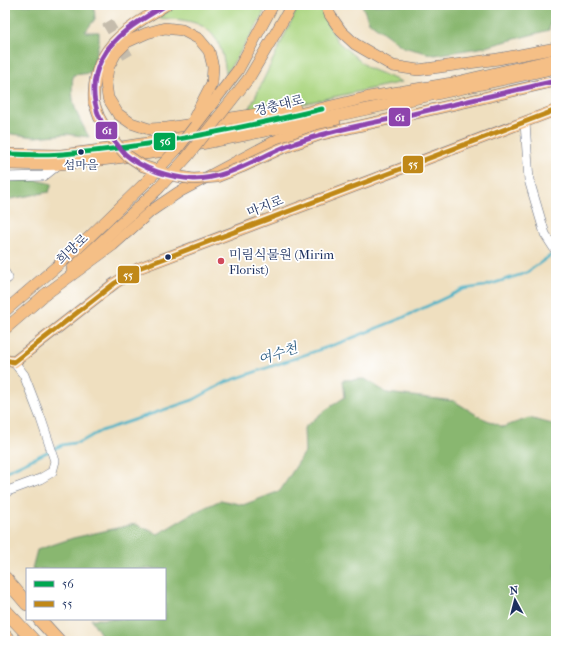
<svg xmlns="http://www.w3.org/2000/svg" width="561" height="646" font-family="'IM FELL French Canon','Noto Serif KR',serif">
<style>
.green{fill:#acd681;stroke:#648270}
.forest{fill:#89b76f;stroke:#527366}
.lines{fill:none;stroke-linecap:round;stroke-linejoin:round}
.stream{stroke:#48b1c6;stroke-width:2.5}
.major-tunnel{stroke:#c5bcac;stroke-width:11;stroke-dasharray:11 5.5;stroke-linecap:butt}
.minor-casing{stroke:#656d80;stroke-width:10}
.major-casing{stroke:#656d80;stroke-width:12}
.highway-casing{stroke:#656d80;stroke-width:14}
.minor{stroke:#fff;stroke-width:9}
.major{stroke:#f5bf86;stroke-width:11}
.highway{stroke:#f5bf86;stroke-width:13}
.major-bridge-casing{stroke:#656d80;stroke-width:12;stroke-linecap:butt}
.major-bridge{stroke:#f5bf86;stroke-width:11}
.bus-1-casing{stroke:#fff;stroke-width:8}
.bus-2-casing{stroke:#fff;stroke-width:8}
.bus-3-casing{stroke:#fff;stroke-width:8}
.bus-1{stroke:#00a651;stroke-width:5}
.bus-2{stroke:#c08818;stroke-width:5}
.bus-3{stroke:#8e44ad;stroke-width:5}
.bus-dot{fill:#1b2f5e;stroke:#fff;stroke-width:1.5}
.poi-dot{fill:#d1495b;stroke:#fff;stroke-width:1.5}
.labels{text-anchor:middle;dominant-baseline:central;stroke-width:3.5;stroke-linejoin:round;paint-order:stroke}
.bus-label{font-size:12px;fill:#1b2f5e;stroke:#fff}
.street-label{font-size:13px;fill:#1b2f5e;stroke:#fff}
.poi-label{font-size:13px;fill:#1b2f5e;stroke:#fff;text-anchor:start}
.water-label{font-size:14px;font-style:italic;fill:#2b5c82;stroke:#fff}
.line-badge{stroke:#fff;stroke-width:1.5}
.badge-label{font-size:11px;text-anchor:middle;font-weight:bold;fill:#fff}
</style>
<rect width="100%" height="100%" fill="#fff"/>
<filter id="ink" filterUnits="userSpaceOnUse"><feTurbulence type="fractalNoise" baseFrequency=".025" numOctaves="2"/><feDisplacementMap in="SourceGraphic" scale="8" xChannelSelector="R" yChannelSelector="G"/><feConvolveMatrix kernelMatrix="1 2 1 2 8 2 1 2 1" color-interpolation-filters="sRGB"/></filter>
<filter id="wash" filterUnits="userSpaceOnUse"><feTurbulence type="fractalNoise" baseFrequency=".012" numOctaves="4" result="noise"/><feDisplacementMap in="SourceGraphic" scale="16" xChannelSelector="R" yChannelSelector="G"/><feGaussianBlur stdDeviation="0.9" result="paint"/><feColorMatrix in="noise" values="0 0 0 0 0 0 0 0 0 0 0 0 0 0 0 0 0 1.4 0 .05"/><feComposite in="paint" operator="in"/></filter>
<g filter="url(#wash)">
<rect width="100%" height="100%" fill="#efdfbf"/>
<g class="green">
<path d="M178,5H267L259,22L226,74C225,67 224,58 221,50C210,19 185,20 157,18Z"/>
<path d="M299,5H320L322,12L337,41L368,68L402,82L297,105L249,110Z"/>
</g>
<g class="forest">
<path d="M5,5H94L95,19L85,32H99V42L91,73L73,75C70,104 76,113 89,137L67,134L35,137L5,133Z"/>
<path d="M362,5H554L549,30L485,47L435,55L403,47L369,22Z"/>
<path d="M5,180H36L52,184L49,192L5,200Z"/>
<path d="M365,379L387,393L454,401L480,417L503,427L529,418L556,425V641H105L91,619H165V569H32L37,550L73,538L135,524L158,534L193,513L221,500L243,505L280,491L305,452L304,428L324,411L345,397L343,380Z"/>
</g>
<g class="lines">
<path class="stream" d="M5,472L62,445L80,442L101,431L193,400L226,382L342,342L402,318L464,289L485,286L526,273L554,253"/>
</g>
</g>
<g filter="url(#ink)">
<g class="lines">
<path class="major-tunnel" d="M107,22L128,57"/>
<defs>
<g id="minor">
<path d="M525,123L529,180L545,234L556,251"/>
<path d="M5,177L44,176L59,164"/>
<path d="M5,273L8,278L5,280"/>
<path d="M5,492L40,479L52,472L55,461L41,419L24,375L14,362"/>
</g>
<g id="major">
<path d="M326,5L330,15L341,31L355,44L393,66L418,70L498,59L556,48"/>
<path d="M238,70L273,5"/>
<path d="M249,78L292,5"/>
<path d="M212,83L213,67L209,51L199,39L182,30L165,28L147,33L127,42L116,53L108,68L106,83L108,98L118,114L131,123L149,129L167,128L295,108"/>
<path d="M94,103C91,48 125,30 166,5"/>
<path d="M461,103L556,81"/>
<path d="M5,154L61,155L108,149L167,140L249,126L369,97L452,83L556,59"/>
<path d="M5,164C23,164 41,165 60,164C147,158 236,137 322,119C400,102 478,85 556,68"/>
<path d="M72,269L158,189"/>
<path d="M43,296L113,245L151,211L179,192L279,139L335,123"/>
<path d="M5,311L79,247L147,181"/>
<path d="M5,329L48,292"/>
<path d="M5,360L14,362L115,283L139,268L556,110"/>
</g>
<g id="highway">
<path d="M5,578L27,604"/>
<path d="M5,610L34,641"/>
<path d="M39,619L59,641"/>
<path d="M5,636L10,641"/>
</g>
</defs>
<use href="#minor" class="minor-casing"/>
<use href="#major" class="major-casing"/>
<use href="#highway" class="highway-casing"/>
<use href="#minor" class="minor"/>
<use href="#major" class="major"/>
<use href="#highway" class="highway"/>
<defs>
<g id="major-bridge">
<path d="M94,103L99,117L109,135L125,154L143,166L171,175L193,179L217,177L242,167L280,149L319,135L461,103"/>
<path d="M194,118L212,83"/>
<path d="M147,181L178,148L238,70"/>
<path d="M158,189L187,157L249,78"/>
</g>
</defs>
<use href="#major-bridge" class="major-bridge-casing"/>
<use href="#major-bridge" class="major-bridge"/>
<defs>
<path id="bus-1" d="M5,154C24,154 44,156 63,154C150,147 237,129 322,109"/>
<path id="bus-2" d="M5,360L14,362L115,283L139,268L556,110"/>
<path id="bus-3" d="M166,5C143,19 115,33 102,58C87,88 94,117 115,142C118,145 121,150 125,154C142,169 171,178 194,179C224,179 251,162 278,150C291,144 307,139 321,135C345,128 371,123 396,118C449,105 503,93 556,81"/>
</defs>
<use href="#bus-1" class="bus-1-casing"/>
<use href="#bus-2" class="bus-2-casing"/>
<use href="#bus-3" class="bus-3-casing"/>
<use href="#bus-1" class="bus-1"/>
<use href="#bus-2" class="bus-2"/>
<use href="#bus-3" class="bus-3"/>
</g>
</g>
<g class="bus-dot">
<circle cx="81" cy="152" r="3.5"/>
<circle cx="168" cy="257" r="3.5"/>
</g>
<circle class="poi-dot" cx="221" cy="261" r="4"/>
<g class="labels">
<g class="bus-label">
<text x="81" y="165">섬마을</text>
</g>
<g class="street-label">
<text transform="translate(279 105) rotate(-14)">경충대로</text>
<text transform="translate(265 206) rotate(-21)">마지로</text>
<text transform="translate(72 249) rotate(-44)">희망로</text>
</g>
<g class="poi-label">
<text x="229" y="254">미림식물원 (Mirim<tspan x="229" dy="15">Florist)</tspan></text>
</g>
<g class="water-label">
<text transform="translate(278 354) rotate(-19)">여수천</text>
</g>
</g>
<g class="line-badge">
<rect x="388" y="107" width="23" height="20" rx="4" fill="#8e44ad"/>
<rect x="95" y="121" width="23" height="19" rx="4" fill="#8e44ad"/>
<rect x="153" y="132" width="23" height="19" rx="4" fill="#00a651"/>
<rect x="402" y="155" width="22" height="19" rx="4" fill="#c08818"/>
<rect x="117" y="265" width="23" height="19" rx="4" fill="#c08818"/>
</g>
<g class="badge-label">
<text x="400" y="121">61</text>
<text x="107" y="134">61</text>
<text x="165" y="145">56</text>
<text x="413" y="168">55</text>
<text x="128" y="279">55</text>
</g>
<rect width="561" height="646" fill="none" stroke="#fff" stroke-width="20"/>
<rect x="26" y="568" width="140" height="52" fill="#ffffff" stroke="#a4acbf"/>
<rect x="34" y="581" width="20" height="6" fill="#00a651" stroke="#a4acbf"/>
<text x="62" y="588" font-size="12" fill="#1b2f5e">56</text>
<rect x="34" y="601" width="20" height="6" fill="#c08818" stroke="#a4acbf"/>
<text x="62" y="608" font-size="12" fill="#1b2f5e">55</text>
<g transform="translate(515 600) rotate(353)" stroke="#ffffff" stroke-width="3" paint-order="stroke">
<path d="M0-3L7 15L0 10L-7 15Z" fill="#1b2f5e"/>
<text y="-6" font-size="11" font-weight="bold" text-anchor="middle" fill="#1b2f5e">N</text>
</g>
</svg>
